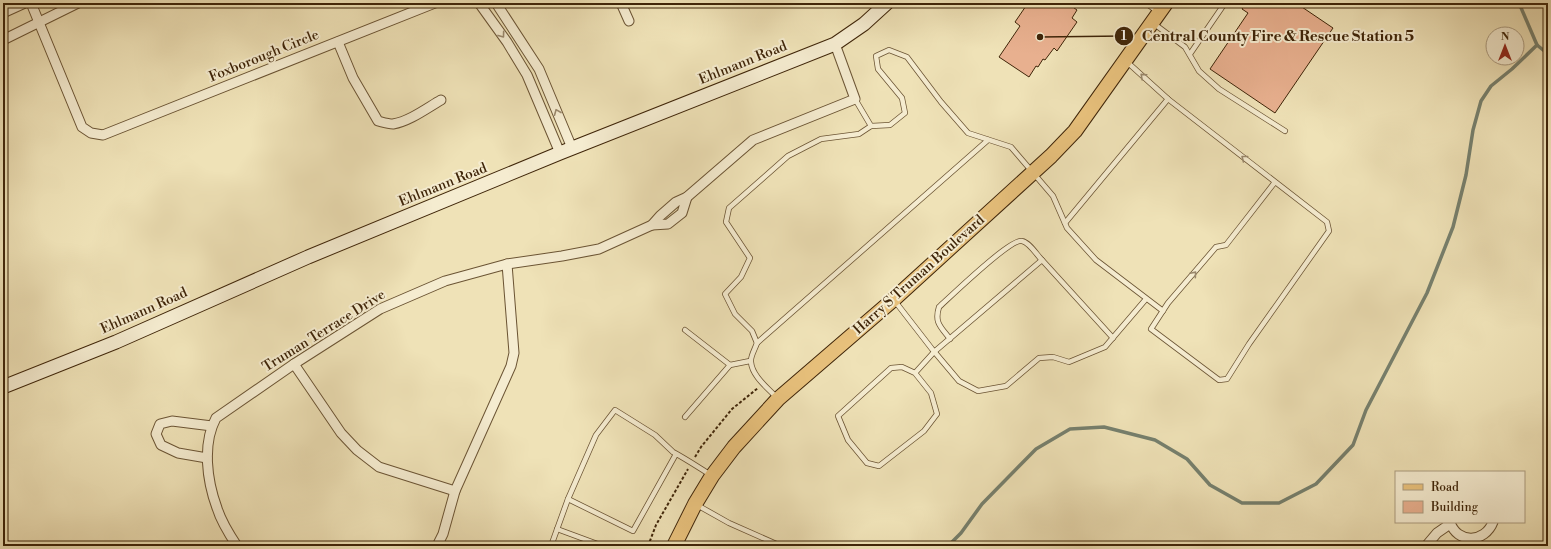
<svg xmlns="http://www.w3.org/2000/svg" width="1551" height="549" font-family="'Libre Bodoni',serif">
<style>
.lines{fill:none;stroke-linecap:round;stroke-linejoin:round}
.stream{stroke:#76806e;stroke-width:3.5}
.building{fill:#e8b08f;stroke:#3f2509}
.lane-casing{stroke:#6b5434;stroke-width:6}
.street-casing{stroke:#6b5434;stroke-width:11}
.secondary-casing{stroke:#3f2509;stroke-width:15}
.primary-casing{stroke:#3f2509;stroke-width:16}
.path{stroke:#3f2509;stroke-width:2;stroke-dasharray:3 2;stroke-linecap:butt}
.lane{stroke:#f5ecd0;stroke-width:4.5}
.street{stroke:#f5ecd0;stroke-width:9}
.secondary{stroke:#f5ecd0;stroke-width:13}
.primary{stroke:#e8c17c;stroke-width:14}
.oneway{stroke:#9a886c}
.labels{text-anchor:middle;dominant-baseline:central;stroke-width:4;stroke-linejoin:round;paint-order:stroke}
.street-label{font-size:14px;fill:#3f2509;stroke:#f5ecd0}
.leader{fill:none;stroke:#3f2509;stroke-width:1.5}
.callout-dot{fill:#3f2509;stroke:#f5ecd0;stroke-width:1.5}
.mark-label{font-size:12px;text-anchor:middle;font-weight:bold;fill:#fff}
.callout-label{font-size:15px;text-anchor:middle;font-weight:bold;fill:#3f2509;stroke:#f5ecd0;stroke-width:4;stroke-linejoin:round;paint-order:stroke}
</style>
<rect width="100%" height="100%" fill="#efe2b7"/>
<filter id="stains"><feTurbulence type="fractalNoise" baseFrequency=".005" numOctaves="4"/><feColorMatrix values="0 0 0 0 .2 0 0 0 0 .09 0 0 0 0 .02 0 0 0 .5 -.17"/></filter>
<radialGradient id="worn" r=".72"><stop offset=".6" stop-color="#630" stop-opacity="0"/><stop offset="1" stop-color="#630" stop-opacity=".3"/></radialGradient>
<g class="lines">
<g class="stream">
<path d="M1519,3L1537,45L1548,54"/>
<path d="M948,546L961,533L982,504L1036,449L1070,429L1104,427L1155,440L1187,459L1210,485L1242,503H1279L1316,484L1353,445L1366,410L1427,293L1453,227L1466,175L1473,130L1481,101L1491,86L1512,69L1537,45"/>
</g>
</g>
<g class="building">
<path d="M1028,3H1067L1077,10L1072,18L1077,22L1057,51L1054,48L1045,60L1043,59L1038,67L1036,66L1029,77L999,57L1020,26L1015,22Z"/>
<path d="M1246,3H1296L1333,28L1275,113L1210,69L1248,13L1242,9Z"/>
</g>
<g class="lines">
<defs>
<g id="lane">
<path d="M1146,3L1158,12"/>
<path d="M1153,23L1185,47L1199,71L1219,89L1285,131"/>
<path d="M1190,54L1225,3"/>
<path d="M1126,61L1168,99L1327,222L1329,231L1249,344L1227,379L1219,380L1151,329L1168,303L1216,247L1226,245L1275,182"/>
<path d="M855,99L871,126"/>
<path d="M1065,223L1168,99"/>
<path d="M894,300L932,349L959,381L978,391L1006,386L1039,358L1053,357L1069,362L1105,347L1146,299"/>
<path d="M685,330L730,365"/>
<path d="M950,339C941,327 934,323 939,307C950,297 1011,238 1022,241C1029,242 1037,255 1042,260"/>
<path d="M757,343L988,140"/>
<path d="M915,373L931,393L937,414L924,431L879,466L867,463L848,440L838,416L891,368L902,367L915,373L934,352L1042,260L1113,338"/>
<path d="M777,398C768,388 752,376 751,362C750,357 755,349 757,343L752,331L735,314L725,294L741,277L750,258L726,222L729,208L788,156L821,139L859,134L871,126L890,125L905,113L902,98L878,69L876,56L889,50L907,57L941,102L968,133L1011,147L1053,196L1067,228L1096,260L1163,311"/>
<path d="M685,417L730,365L750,361"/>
<path d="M676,454L633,531L568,499L596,435L615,410L655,435L673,452C686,459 698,467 711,475"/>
<path d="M697,505L729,523L781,546"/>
<path d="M557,529L603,546"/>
<path d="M551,546L568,499"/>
</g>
<g id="street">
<path d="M31,3L82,127L91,133L103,135L435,3"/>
<path d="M479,3L507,42L527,75L560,153"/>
<path d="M496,3L539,69L572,148"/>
<path d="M621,3L629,21"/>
<path d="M3,13L25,3"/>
<path d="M3,40L78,3"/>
<path d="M338,42L353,78L378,121C382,122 388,124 393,124C410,121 427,108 441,100"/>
<path d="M652,225L668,224L682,213L687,197"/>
<path d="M507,264L562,256L599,249L652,225L660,216L676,202L687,197L753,140L855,99L835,44"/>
<path d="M294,364L341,433L357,450L379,467L455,491"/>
<path d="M207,458L178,453L161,445L156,434L160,424L172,421L212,426"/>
<path d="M1450,522C1457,544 1485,543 1493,522"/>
<path d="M237,546C229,534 221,521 217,508C207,481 202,444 216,418L294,364L380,309L445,281L507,264L514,353L511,366L455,491L443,534L437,546"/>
<path d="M1426,546L1437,533L1450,524"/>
</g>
<path id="secondary" d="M3,387L116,342L308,257L560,153L835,44L864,24L887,3"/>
<path id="primary" d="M674,546L695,504L712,476L734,447L778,399L894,299L1051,156L1075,131L1166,3"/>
</defs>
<use href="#lane" class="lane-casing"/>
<use href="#street" class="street-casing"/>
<use href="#secondary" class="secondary-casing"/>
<use href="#primary" class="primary-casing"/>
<g class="path">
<path d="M695,457L701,447L732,409L758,388"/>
<path d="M648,546L656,525L688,469"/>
</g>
<use href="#lane" class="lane"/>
<use href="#street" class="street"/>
<use href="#secondary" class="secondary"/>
<use href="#primary" class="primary"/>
</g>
<defs><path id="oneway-chevron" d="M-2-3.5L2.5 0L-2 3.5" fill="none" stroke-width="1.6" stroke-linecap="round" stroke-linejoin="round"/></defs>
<g class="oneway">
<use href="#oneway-chevron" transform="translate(502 35) rotate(54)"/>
<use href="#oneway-chevron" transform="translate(1143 76) rotate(-138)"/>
<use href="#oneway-chevron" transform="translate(557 112) rotate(-112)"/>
<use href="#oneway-chevron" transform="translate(1244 158) rotate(-142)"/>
<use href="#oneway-chevron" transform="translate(1194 274) rotate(-49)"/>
</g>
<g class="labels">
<g class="street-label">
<text transform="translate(264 56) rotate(-22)">Foxborough Circle</text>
<text transform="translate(743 63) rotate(-22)">Ehlmann Road</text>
<text transform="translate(443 185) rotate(-22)">Ehlmann Road</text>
<text transform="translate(919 275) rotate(-42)">Harry S Truman Boulevard</text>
<text transform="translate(144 311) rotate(-24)">Ehlmann Road</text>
<text transform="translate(324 331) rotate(-32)">Truman Terrace Drive</text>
</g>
</g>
<path class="leader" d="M1040 37L1124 36"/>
<g class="callout-dot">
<circle cx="1040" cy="37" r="4"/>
<circle cx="1124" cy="36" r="10"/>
</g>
<g class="mark-label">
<text x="1124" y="40">1</text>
</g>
<g class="callout-label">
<text x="1278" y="41">Central County Fire &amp; Rescue Station 5</text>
</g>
<rect width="1551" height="549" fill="none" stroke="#efe2b7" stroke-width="16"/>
<rect x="4" y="4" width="1543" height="541" fill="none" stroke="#3f2509" stroke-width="2"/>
<rect x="8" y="8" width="1535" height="533" fill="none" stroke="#3f2509"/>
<rect x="1395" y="471" width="130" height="52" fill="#f5ecd0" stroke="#ac9c80"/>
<rect x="1403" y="484" width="20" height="6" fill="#e8c17c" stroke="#ac9c80"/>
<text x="1431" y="491" font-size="12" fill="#3f2509">Road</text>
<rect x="1403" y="501" width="20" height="12" fill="#e8b08f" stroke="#ac9c80"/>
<text x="1431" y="511" font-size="12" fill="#3f2509">Building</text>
<g transform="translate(1505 46)"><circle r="19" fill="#f5ecd0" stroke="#ac9c80"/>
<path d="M0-3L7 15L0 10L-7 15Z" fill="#8f2418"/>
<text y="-6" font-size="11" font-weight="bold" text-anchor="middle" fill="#3f2509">N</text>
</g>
<rect width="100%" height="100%" filter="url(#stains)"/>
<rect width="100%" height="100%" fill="url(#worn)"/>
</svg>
